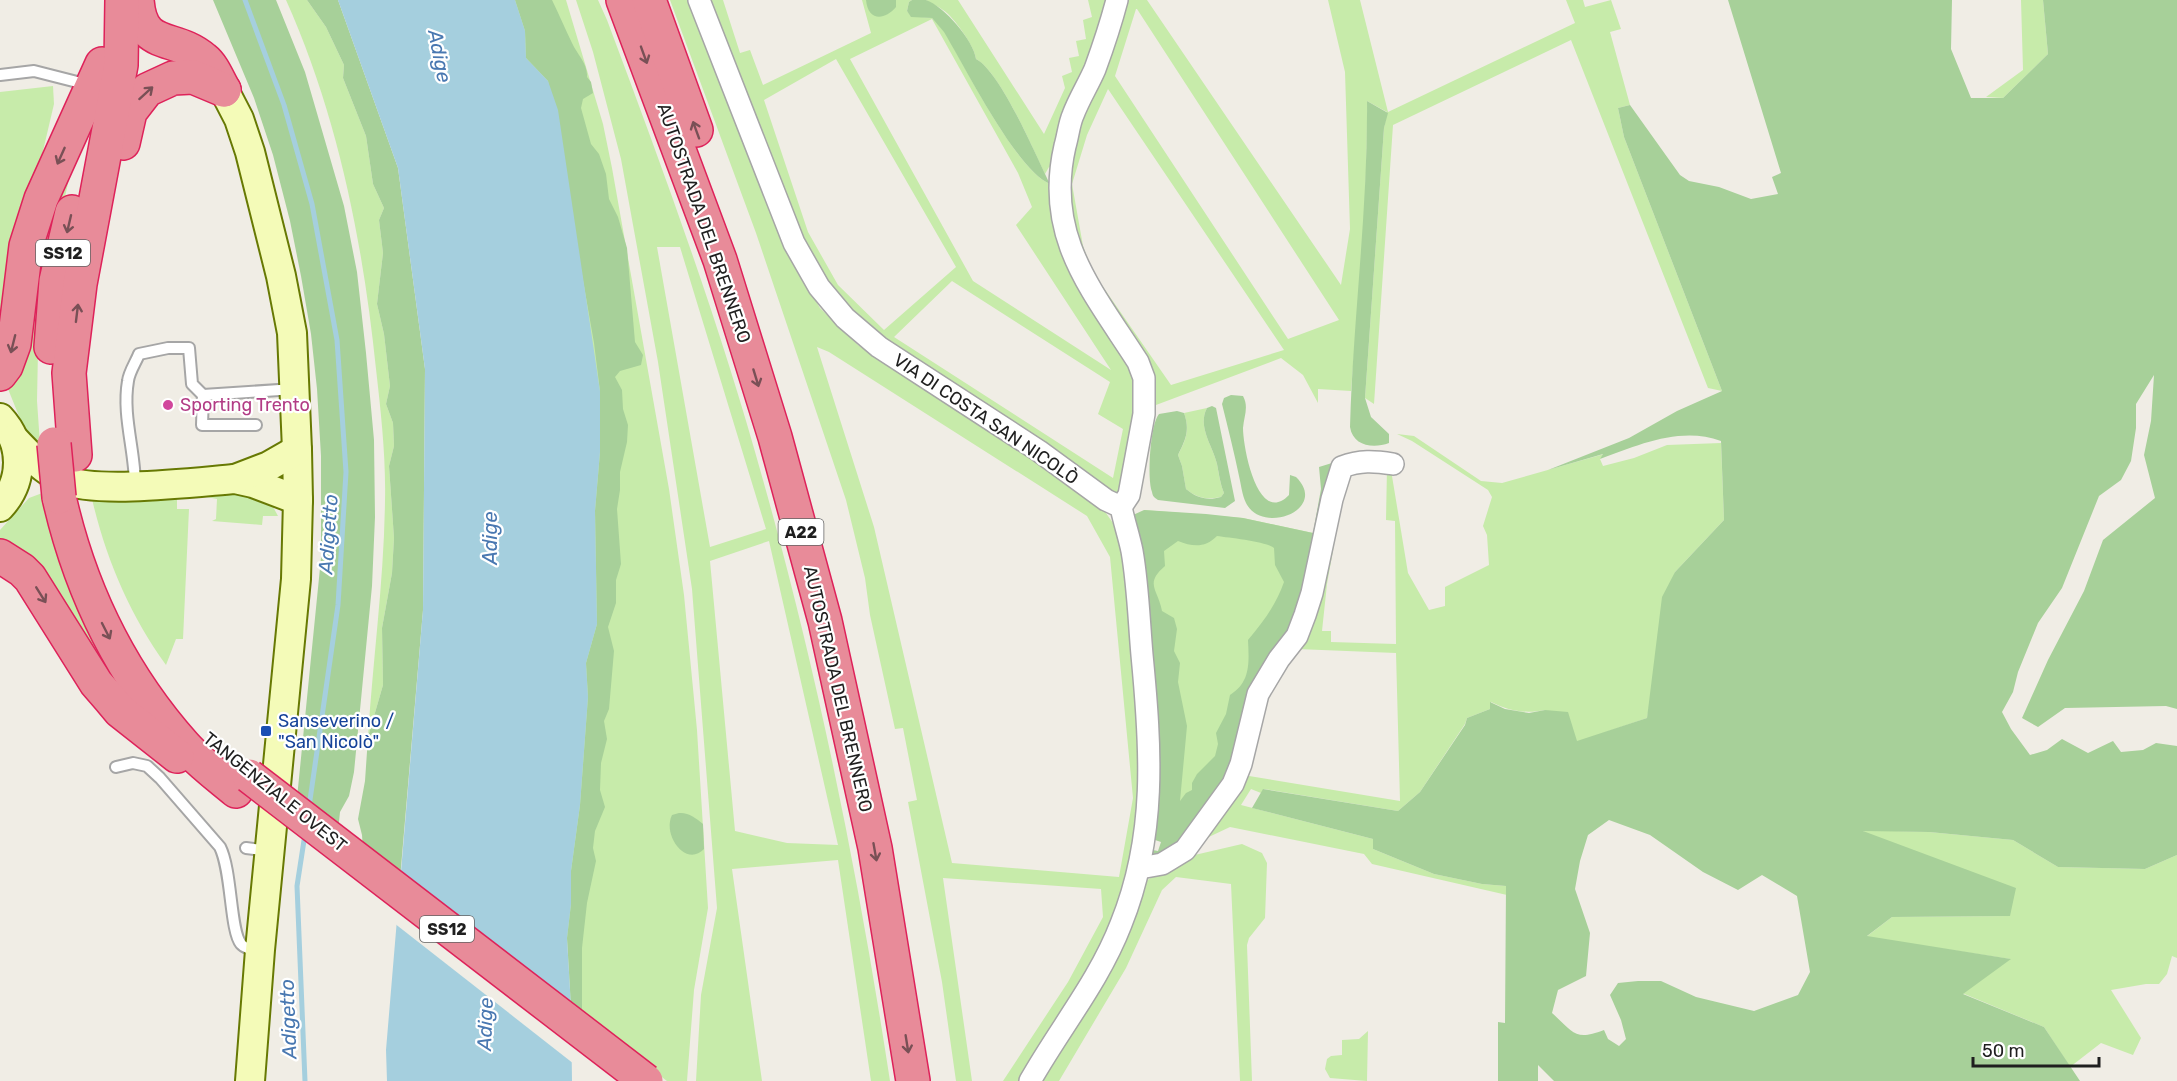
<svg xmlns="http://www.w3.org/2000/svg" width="2177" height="1081" font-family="Rubik,sans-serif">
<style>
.grass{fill:#c7ebaa;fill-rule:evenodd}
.forest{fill:#a7d099;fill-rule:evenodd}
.water{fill:#a5cfde}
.pier{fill:#f0ede5}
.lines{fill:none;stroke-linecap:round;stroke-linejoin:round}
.stream{stroke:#a5cfde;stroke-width:5}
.lane-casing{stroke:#a6a6a6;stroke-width:14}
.street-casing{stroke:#a6a6a6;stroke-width:24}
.secondary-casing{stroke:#677903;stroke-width:32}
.highway-casing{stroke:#de225a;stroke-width:36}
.lane{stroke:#fff;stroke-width:10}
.street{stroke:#fff;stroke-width:21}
.secondary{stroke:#f4fbb8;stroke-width:28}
.highway{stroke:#e88b99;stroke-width:33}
.highway-bridge-casing{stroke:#de225a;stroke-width:36;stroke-linecap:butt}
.highway-bridge{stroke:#e88b99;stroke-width:33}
.oneway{stroke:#795056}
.hotel-dot{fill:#d1479c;stroke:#fff;stroke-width:2}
.transit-dot{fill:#1a4fb4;stroke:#fff;stroke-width:2}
.labels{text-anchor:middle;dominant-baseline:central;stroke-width:4.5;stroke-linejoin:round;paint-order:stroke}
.shield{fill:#fff;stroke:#626262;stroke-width:1.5}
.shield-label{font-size:16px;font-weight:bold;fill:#1f1f1f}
.street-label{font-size:18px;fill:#1f1f1f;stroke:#fff}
.hotel-label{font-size:18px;fill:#b23c85;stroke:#fff;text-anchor:start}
.transit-label{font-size:18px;fill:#164399;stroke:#fff;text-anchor:start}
.water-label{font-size:20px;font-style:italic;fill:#4978b1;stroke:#fff}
</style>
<rect width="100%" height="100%" fill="#f0ede5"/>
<g class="grass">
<path d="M286,0H307L326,27L344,65L343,78L366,136L373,184L384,208L379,220L383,253L377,304L384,334L390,386L386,404L393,423L394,446L389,466L394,538L392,573L382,628L383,685L368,737C373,658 384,580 385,501C386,457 381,413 376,369C363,243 338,116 286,0Z"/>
<path d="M515,0H566L603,124L612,168L669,489L684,595L697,730L708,908L694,990L687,1081H667L571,1007Z"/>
<path d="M576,0H598L607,20C664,172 720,324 763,480C819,678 859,879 890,1081H871L838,860L732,869L762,1081H696L701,995L717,908L692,589L658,362L621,159L593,52ZM657,247H680L766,529L710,547ZM769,541L838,845L787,843L735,831L710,561Z"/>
<path d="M670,0H692L790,257L820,308L858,345L973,418L1101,506L1113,523L1123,544L1144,770L1130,871L1102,950L1020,1081H1003L1068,982L1103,917L1101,889L943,878L972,1081H956L942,982L908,802L917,800L903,728L895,729L870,615L865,578L846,500L756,233ZM817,347L829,352L1087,516L1110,557L1133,798L1119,877L952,863L874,527Z"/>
<path d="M705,0H723L740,53L750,50L763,85L871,33L862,0H912L909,2L907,11L911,16L932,18L945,32C965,67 1017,171 1050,184L1138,380L1123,494L1111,492L868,333L818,277ZM932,19L1018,173L1032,207L1016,225L1111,370L973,281L850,59ZM836,59L956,267L884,330L838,285L808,232L764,100ZM952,281L1110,382L1098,414L1123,429L1113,478L894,337Z"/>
<path d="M926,0H958L1044,134L1065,88L1062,76L1072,72L1069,58L1079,56L1076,41L1086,39L1083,20L1092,17L1088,0H1111L1054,167H1049L1045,174C1032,147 1000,72 976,59C975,47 954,17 943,10C938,6 931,4 926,0Z"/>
<path d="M1126,0H1147L1341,285L1350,229L1345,72L1328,0H1360L1388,112L1575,23L1566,0H1583L1585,7L1611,0L1621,29L1610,32L1630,105L1618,108L1624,137L1722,391L1708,388L1571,40L1393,125L1374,404L1365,398L1384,128L1387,112L1367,101C1368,198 1359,295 1351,391L1318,389V403L1303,375L1281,358L1148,408L1069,228L1072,141ZM1136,9H1137L1339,320L1288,339L1115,76ZM1108,89L1284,350L1171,385L1092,271L1083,246L1072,184L1087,135Z"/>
<path d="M2021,0H2043L2048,54L2003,98L1986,97L2023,70Z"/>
<path d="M53,86L54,104L0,334V92Z"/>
<path d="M74,156L63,206L38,350L37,401L40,444L36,443L25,431L6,384L33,266Z"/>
<path d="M1207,408C1197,427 1213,446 1217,464C1219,475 1220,483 1224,493L1221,497C1206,500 1197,498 1186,489L1182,466L1178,455C1186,440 1190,430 1184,413Z"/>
<path d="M1397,434L1414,436L1481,481L1502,483L1604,454L1600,459L1603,466L1634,458L1667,445L1721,443L1724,520L1675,572L1647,718L1577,742L1545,710C1525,714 1509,711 1491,702L1490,709L1467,718L1465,724L1420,792L1398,811L1264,789L1261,793L1251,789L1241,805L1373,839V849L1434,874L1482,884L1506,886L1507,895L1372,864L1364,854L1230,827L1196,843L1243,775L1400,801L1396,653L1297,649L1347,472L1327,584L1322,631H1331V642L1396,644L1395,521L1386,520L1387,468L1391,470L1408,573L1429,610L1445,606V587L1489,565L1487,535L1483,526L1492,497L1488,490L1412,441Z"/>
<path d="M45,492L153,728L0,548V530L29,498Z"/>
<path d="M238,493L272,505L278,516H263L262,525L212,521L216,519L217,499L202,496Z"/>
<path d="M177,498V509H189L183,639H176L166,665C130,615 106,559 92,499L121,501Z"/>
<path d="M1144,510L1243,518L1313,533L1287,625L1172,845Z"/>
<path d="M1861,830L1929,832L2013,840L2058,867L2145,869L2177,855V958L2172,956L2167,974L2159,984H2146L2111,990L2141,1038L2133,1055L2101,1043L2070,1067L2044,1027L1962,993L2010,959L1866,937L1892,917L2010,916Z"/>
<path d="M1242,844L1262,853L1267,863L1265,918L1249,938L1247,945L1252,1081H1240L1231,884L1176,877L1162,890L1126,968L1059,1081H1038L1144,882L1186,857Z"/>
<path d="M1368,1031L1367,1081L1330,1078L1325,1069L1327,1059L1331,1056L1342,1055V1040L1359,1039Z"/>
</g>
<g class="forest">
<path d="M213,0H276L305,72L344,206L357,272L366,353L374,440L375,517L372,586L354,772L349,796L340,812L338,831L297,798L321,558V456L317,389L311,334L301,276L290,221L273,155L254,98Z"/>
<path d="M307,0H338L398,168L425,369L423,610L400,879L363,850L362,835L358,819L365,781L368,737L383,685L382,628L392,573L394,538L389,466L394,446L393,423L386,404L390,386L384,334L377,304L383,253L379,220L384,208L373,184L366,136L343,78L344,65L326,27Z"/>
<path d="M515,0H552C559,14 565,29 572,43C577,54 588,64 587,77L591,82L593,93L583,99L581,108L591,144L599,154L606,174L609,199L618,217L627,248L635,342L643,355L641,365L620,371L615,377L622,390L623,409L628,425L627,442L620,472V490L617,509L621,564L616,580V603L608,627L614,651L609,709L604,721L607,739L601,763L600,790L605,807L595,831L593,848L596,861L587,903L582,948V1015L571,1007L567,938L571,904V871L580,805L588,697L586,663L597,624L595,511L600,452V391L594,343L548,81L526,58L525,31Z"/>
<path d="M866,0H896V7C884,21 868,21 866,0Z"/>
<path d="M912,0C916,0 922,0 926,0C944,6 974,41 976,59C1001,72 1036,156 1050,184C1017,171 965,67 944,32L932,18L911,17L907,11L909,2Z"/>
<path d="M1728,0H1952L1951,49L1971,98H2003L2048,54L2043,0H2177V709L2166,706L2065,708L2038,727L2022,718L2048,660L2084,591L2103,540L2155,498L2144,455L2151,421L2154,375L2136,404V428L2131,461L2121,480L2099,496L2062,588L2038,623L2018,672L2013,692L2002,712L2011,729L2030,755L2047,750L2062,739L2088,753L2113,741L2121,752L2143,750L2156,743L2177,746V855L2145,869L2058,867L2013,840L1929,832L1863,831L2016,888L2010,916L1892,917L1867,936L2011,959L1963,994L2044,1027L2080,1081H1554L1538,1065V1081H1498V1022L1505,1023L1506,886L1482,884L1434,874L1373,849V839L1252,808L1263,789L1398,811L1420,792L1465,725L1467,718L1490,709V702L1505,709L1529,713L1545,710L1568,712L1577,741L1647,718L1662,597L1675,572L1724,520L1721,441C1681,426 1638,445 1600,459L1603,454L1548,470L1629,438L1677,411L1722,391L1624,137L1618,108L1630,105L1680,175L1689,181L1719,187L1751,199L1778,194L1772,177L1781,173ZM1609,820L1650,835L1703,872L1738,890L1762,875L1797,896L1810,972L1798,995L1754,1011L1696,997L1661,981H1638L1618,983L1610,995L1621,1020L1626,1039L1619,1046L1608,1039L1604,1030C1575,1041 1574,1033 1552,1013L1558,990L1586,976L1590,933L1575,889L1580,861L1588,835Z"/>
<path d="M1367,101L1388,113L1384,128L1365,398L1371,417L1389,434V443C1373,449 1353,446 1350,427C1353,318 1368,210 1367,101Z"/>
<path d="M1231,395L1243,396C1249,407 1244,416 1243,428C1243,448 1258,527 1289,495L1290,475L1296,477C1329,509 1263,536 1246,503C1242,495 1241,484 1239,476C1234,452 1228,428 1222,404L1224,398Z"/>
<path d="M1212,406L1216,408L1235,501L1225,508L1158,500C1154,497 1153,497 1152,492C1147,479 1150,424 1159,414L1177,411L1184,413C1190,430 1186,439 1178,455L1182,466L1186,489C1197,498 1207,501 1221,497L1224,493C1220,483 1219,474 1217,464C1213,446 1197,427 1207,408Z"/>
<path d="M1332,463L1333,472L1312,574L1228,780L1184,838L1153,857L1148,853L1153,850L1158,851L1161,842L1152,839L1133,515L1144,510L1206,514L1243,518L1313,533L1321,489L1319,467ZM1217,536C1230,538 1265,541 1274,548L1275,565L1284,582C1276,605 1263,622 1248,640C1249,662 1251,682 1230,695L1226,714L1216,733L1218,744L1215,756L1197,774L1192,783V790L1186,793L1180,801L1187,726L1178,682L1180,663L1174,651L1177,629L1174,618L1162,611C1158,589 1144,584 1165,566L1164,551L1178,541C1193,547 1205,548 1217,536Z"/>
<path d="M679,813C688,812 696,818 703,824L704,849C686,868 662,835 672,815Z"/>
</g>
<path class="water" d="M338,0H515L525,31L526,58L548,81L558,110L600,391V452L595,511L597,624L586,663L588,697L580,805L571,871V904L567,938L571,1007L572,1081H387L386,1050L423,610L425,369L398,168Z"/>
<path class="pier" d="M398,877L574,1009V1064L394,923Z"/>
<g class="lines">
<g class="stream">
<path d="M245,0L284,105L312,204L337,340L346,472L338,605L309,807"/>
<path d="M305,834L297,886L305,1081"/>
</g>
<defs>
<g id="lane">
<path d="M0,75L34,71L89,85"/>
<path d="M256,425H202L203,395L294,389"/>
<path d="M135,485C135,451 122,415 128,381C129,372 136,362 139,354L168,348H189L192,384L203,395"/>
<path d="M116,767L133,763L147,766L160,778L220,847C232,871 230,931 241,944C245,949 253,949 259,950"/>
<path d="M246,848L269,851"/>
</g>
<g id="street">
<path d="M699,0L794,243L819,287L845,318L879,347L1039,451L1106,500L1121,507C1124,522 1129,536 1132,551C1138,585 1139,621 1142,655C1151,748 1157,835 1121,924C1099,981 1060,1028 1030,1081"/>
<path d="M1117,0C1111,23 1103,47 1095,69C1088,85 1079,99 1073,115C1069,124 1068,136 1065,146C1044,237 1092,290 1138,362L1144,378V414L1129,495L1121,507"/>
<path d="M1140,868L1162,864L1185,850L1233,784L1241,764L1258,694L1279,659L1297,636L1305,615L1312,593L1332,499L1342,467C1360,460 1374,461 1393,464"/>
</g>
<g id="secondary">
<path d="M224,90L239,119L250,152L281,276L292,333L297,450L298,500L296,579L260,950L250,1081"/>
<path d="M0,418C24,444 24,481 0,507"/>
<path d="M14,439C28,454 44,471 64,480C97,494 196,482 235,479L253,483L298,500"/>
<path d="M235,479L269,466L297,450"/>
</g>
<g id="highway">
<path d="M137,0C141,52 174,33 204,59C213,66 218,80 224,90"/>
<path d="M623,0L720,260L775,437L825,621L875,848L913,1081"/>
<path d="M649,0L696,130"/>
<path d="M123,143L130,112L147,90L173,78L193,77L224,90"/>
<path d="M51,347L56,281L72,212"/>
<path d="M0,374L6,366L14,344L26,246L41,199L102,64"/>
<path d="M75,455L69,373L80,284L121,65L122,0"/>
<path d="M59,497C80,590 120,673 184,745C199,762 218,776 236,791"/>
<path d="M0,556L22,570L30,578L96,683L109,698L120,711L177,756"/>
</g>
</defs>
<use href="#lane" class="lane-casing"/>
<use href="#street" class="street-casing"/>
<use href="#secondary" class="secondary-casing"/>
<use href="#highway" class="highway-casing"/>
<use href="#lane" class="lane"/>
<use href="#street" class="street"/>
<use href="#secondary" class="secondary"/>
<use href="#highway" class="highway"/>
<defs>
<g id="highway-bridge">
<path d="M54,444L59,497"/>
<path d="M249,776L646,1081"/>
</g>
</defs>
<use href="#highway-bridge" class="highway-bridge-casing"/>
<use href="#highway-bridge" class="highway-bridge"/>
</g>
<defs><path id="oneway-shaft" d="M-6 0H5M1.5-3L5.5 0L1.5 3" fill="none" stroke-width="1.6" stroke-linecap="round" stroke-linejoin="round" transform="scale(1.5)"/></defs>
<g class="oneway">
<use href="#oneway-shaft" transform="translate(644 55) rotate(70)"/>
<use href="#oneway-shaft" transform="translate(146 93) rotate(-42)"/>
<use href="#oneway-shaft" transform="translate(696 130) rotate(-110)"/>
<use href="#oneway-shaft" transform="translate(61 156) rotate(114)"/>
<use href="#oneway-shaft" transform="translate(69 224) rotate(103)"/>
<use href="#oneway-shaft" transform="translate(77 313) rotate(-83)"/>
<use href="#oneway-shaft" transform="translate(13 344) rotate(104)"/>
<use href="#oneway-shaft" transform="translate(756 378) rotate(73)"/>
<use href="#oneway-shaft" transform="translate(41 595) rotate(58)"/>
<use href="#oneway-shaft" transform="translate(106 631) rotate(63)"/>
<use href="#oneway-shaft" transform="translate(875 852) rotate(80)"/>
<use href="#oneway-shaft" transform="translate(907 1044) rotate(81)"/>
</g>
<circle class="hotel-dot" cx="168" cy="405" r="6"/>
<rect class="transit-dot" x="260" y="725" width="12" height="12" rx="3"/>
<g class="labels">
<g class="shield">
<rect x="36" y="240" width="54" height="26" rx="4.5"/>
<rect x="778.5" y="519" width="45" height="26" rx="4.5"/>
<rect x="420" y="916" width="54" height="26" rx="4.5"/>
</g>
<g class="shield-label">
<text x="63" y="253">SS12</text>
<text x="801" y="532">A22</text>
<text x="447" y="929">SS12</text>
</g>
<g class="street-label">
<text transform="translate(704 223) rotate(71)">AUTOSTRADA DEL BRENNERO</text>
<text transform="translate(986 419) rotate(34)">VIA DI COSTA SAN NICOLÒ</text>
<text transform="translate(838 689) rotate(77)">AUTOSTRADA DEL BRENNERO</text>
<text transform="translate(275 792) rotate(39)">TANGENZIALE OVEST</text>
</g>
<g class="hotel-label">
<text x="180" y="405">Sporting Trento</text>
</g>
<g class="transit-label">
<text x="278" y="721">Sanseverino /<tspan x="278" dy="21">"San Nicolò"</tspan></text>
</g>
<g class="water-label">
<text transform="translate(440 56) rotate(79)">Adige</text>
<text transform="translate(328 534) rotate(-86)">Adigetto</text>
<text transform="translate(490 538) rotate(-90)">Adige</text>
<text transform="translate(288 1019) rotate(-92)">Adigetto</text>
<text transform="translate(485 1024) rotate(-88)">Adige</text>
</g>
</g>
<path d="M1973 1057v9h126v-9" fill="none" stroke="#1f1f1f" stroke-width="3"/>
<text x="1982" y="1057" font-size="18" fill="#1f1f1f" stroke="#ffffff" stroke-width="4.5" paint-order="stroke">50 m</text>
</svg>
